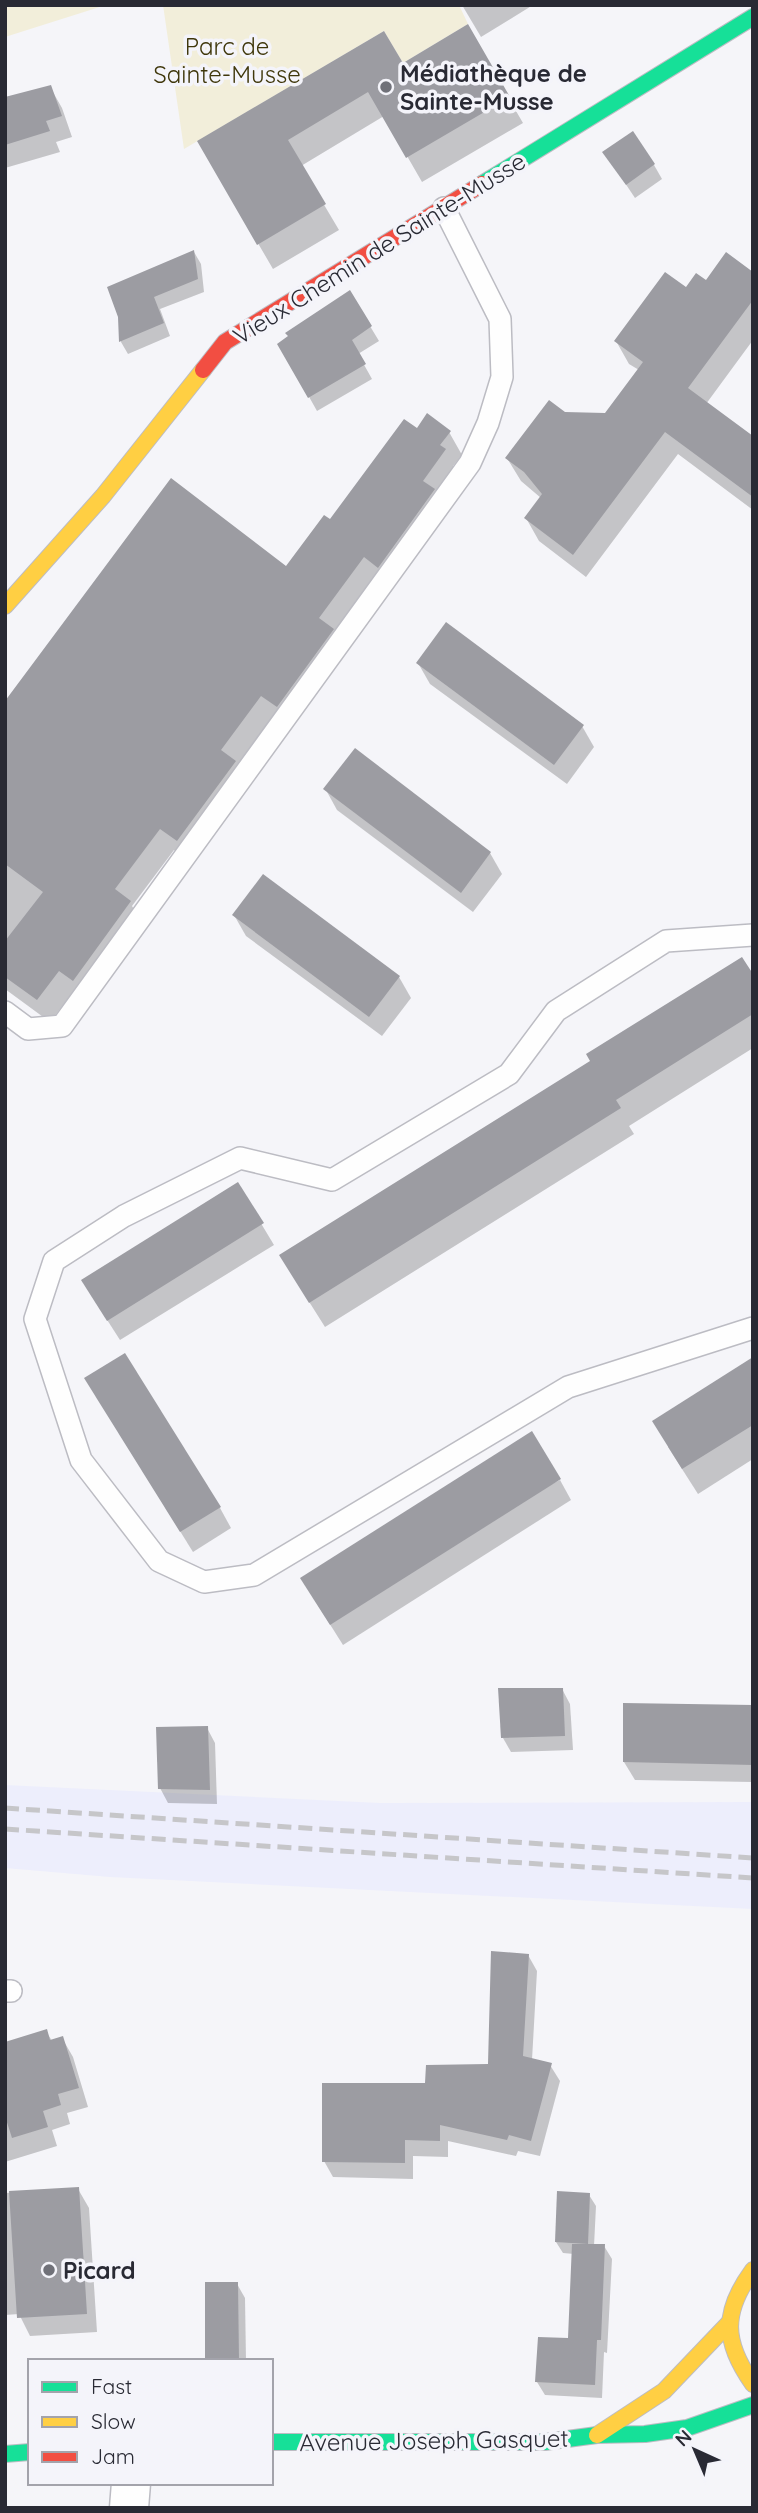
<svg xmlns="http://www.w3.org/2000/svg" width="758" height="2513" font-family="Quicksand,sans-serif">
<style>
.built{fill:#edeefc}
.green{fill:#f2eeda}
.shadow{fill:#0003}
.building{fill:#9c9ca2}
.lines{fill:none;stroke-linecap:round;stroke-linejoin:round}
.lane-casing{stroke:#bcbcc3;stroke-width:24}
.street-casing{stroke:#bcbcc3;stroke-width:41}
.fast-casing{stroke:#bcbcc3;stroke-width:18}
.slow-casing{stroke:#bcbcc3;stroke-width:18}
.jam-casing{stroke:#bcbcc3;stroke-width:18}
.lane{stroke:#fefefe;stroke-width:21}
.street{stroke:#fefefe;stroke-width:38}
.fast{stroke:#16e098;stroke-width:16}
.slow{stroke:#ffcf43;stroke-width:16}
.jam{stroke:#f24e42;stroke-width:16}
.rail{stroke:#c6c6c9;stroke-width:5;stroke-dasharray:14 7;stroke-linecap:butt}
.poi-dot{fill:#707179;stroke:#f4f4fa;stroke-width:2.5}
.labels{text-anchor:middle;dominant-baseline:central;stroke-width:7;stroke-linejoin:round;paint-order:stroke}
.park-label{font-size:24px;fill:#3f370b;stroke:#f4f4fa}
.poi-label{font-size:24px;font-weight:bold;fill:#292a34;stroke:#f4f4fa;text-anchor:start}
.street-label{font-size:24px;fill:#292a34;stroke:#f4f4fa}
</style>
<rect width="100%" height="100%" fill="#f5f5f9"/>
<path class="built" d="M5,1785L380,1803L753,1802V1909L110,1877L5,1868Z"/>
<g class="green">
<path d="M5,5H106L5,37Z"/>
<path d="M163,5H459L468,24L403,63L384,31L184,149Z"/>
</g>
<g class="shadow">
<path d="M462,5H533L481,37Z"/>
<path d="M467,27L523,123L422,182L384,116L301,166L339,230L273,269L199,142L402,65Z"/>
<path d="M50,87L62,108L72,137L56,142L60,152L5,168V99Z"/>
<path d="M605,153L654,165L662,179L635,198Z"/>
<path d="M194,252L201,264L204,292L160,309L170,336L128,354L121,342L120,316Z"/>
<path d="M753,274V340L706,404L753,438V510L678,454L586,577L539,541L526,518L541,498L521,481L507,458L565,413L606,415L639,370L629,364L616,341L687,290L706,283Z"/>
<path d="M350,293L379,341L358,354L372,379L317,411L280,345Z"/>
<path d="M417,430L449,432L462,455L453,466L458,473L438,499L446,513L392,589L378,579L336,636L346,653L190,862L174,850L132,906L143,925L87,1003L73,992L50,1022L5,989V703L287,568Z"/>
<path d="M418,663L582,726L594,747L567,784L430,684Z"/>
<path d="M326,790L490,853L502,874L473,912L337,810Z"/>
<path d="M234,915L399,977L411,998L382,1036L246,936Z"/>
<path d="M753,978V1048L629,1126L634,1134L325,1327L296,1281Z"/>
<path d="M238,1185L274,1245L120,1340L95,1301Z"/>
<path d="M753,1359V1459L698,1494L668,1447Z"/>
<path d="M98,1399L220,1508L231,1528L193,1552Z"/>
<path d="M560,1480L571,1500L343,1645L314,1599Z"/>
<path d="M562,1689L570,1704L573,1750L511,1752L503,1738Z"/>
<path d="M753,1707V1782L635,1780L624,1762Z"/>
<path d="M207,1728L215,1743L217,1804L168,1803L160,1788Z"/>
<path d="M528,1955L537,1971L532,2060L550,2065L560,2081L540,2156L518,2151L516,2156L448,2141V2157L413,2156V2179L333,2177L324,2161L427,2084L490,2066Z"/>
<path d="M46,2031L52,2041L62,2038L73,2057L88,2107L67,2113L70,2124L52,2130L57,2146L5,2162V2055Z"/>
<path d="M78,2189L89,2208L97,2332L30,2336L19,2314L5,2315V2193Z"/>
<path d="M589,2195L596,2206L594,2246H604L612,2259L607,2353L604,2352L602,2398L545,2395L537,2382L570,2340L574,2254L563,2253L556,2242Z"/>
<path d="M237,2284L245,2298L246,2361H207Z"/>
</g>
<g class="building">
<path d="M468,24L510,97L406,158L368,92L288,140L326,204L257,245L197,141L384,31L403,63Z"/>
<path d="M51,85L62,116L46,121L50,131L5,145V97Z"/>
<path d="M633,131L655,164L626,185L602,152Z"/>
<path d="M194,250L198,279L154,297L164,323L119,342L118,317L107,287Z"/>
<path d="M726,252L753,272V300L688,388L753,436V497L665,432L573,555L524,518L542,494L524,472L505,458L549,400L565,412L605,413L643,362L614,341L665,272L686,287L696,273L706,280Z"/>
<path d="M350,290L372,326L352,340L366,364L308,398L277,344L288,336L285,333Z"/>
<path d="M427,413L451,431L440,445L446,449L423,481L435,489L378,568L364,557L319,618L334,629L277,707L261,696L221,750L236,761L177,841L160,829L115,889L131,901L73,981L59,971L37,1000L5,977V941L43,892L5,864V701L171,478L286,566L324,515L330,519L404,419L417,428Z"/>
<path d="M446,622L584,725L554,765L416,663Z"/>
<path d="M355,748L491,852L461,893L323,789Z"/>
<path d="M263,874L400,976L369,1017L232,915Z"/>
<path d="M742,957L753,974V1014L616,1100L621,1108L309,1303L279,1255L590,1061L586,1054Z"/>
<path d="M238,1182L264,1223L107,1321L81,1280Z"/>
<path d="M125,1353L221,1507L180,1532L84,1378Z"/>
<path d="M753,1357V1425L682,1469L652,1421Z"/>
<path d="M532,1431L561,1479L330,1625L300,1578Z"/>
<path d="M498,1688H563L565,1736L501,1738Z"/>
<path d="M623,1703L753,1705V1765L623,1762Z"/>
<path d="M208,1726L210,1790L158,1789L156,1727Z"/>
<path d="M491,1951L529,1954L523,2056L552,2063L531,2141L509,2135L507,2140L440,2125V2141L405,2140V2163L322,2162V2083H425L426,2065L488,2064Z"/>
<path d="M47,2029L50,2040L63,2036L79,2088L58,2094L61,2105L43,2111L48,2127L12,2138L5,2116V2042Z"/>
<path d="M79,2187L87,2314L17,2318L9,2191Z"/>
<path d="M557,2191L590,2193L588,2244L555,2242Z"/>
<path d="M572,2244H605L601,2340H597L595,2385L535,2382L538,2337L568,2338Z"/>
<path d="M205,2282H238L239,2361H205Z"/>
</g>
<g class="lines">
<defs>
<g id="lane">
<path d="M753,935L666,941L556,1011L509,1074L332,1180L240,1158L124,1216L54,1261L35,1319L81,1460L159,1561L204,1582L254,1575L568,1387L753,1328"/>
<path d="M5,1012L28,1029L62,1026L470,463L488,423L502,377L500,319L444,208"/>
<path d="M5,1991H11"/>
</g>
<path id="street" d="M129,2508L131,2483"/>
<g id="fast">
<path d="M482,184L753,17"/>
<path d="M271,2442H545L597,2435L645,2434L687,2428L753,2405"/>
<path d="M5,2454L30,2452"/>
</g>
<g id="slow">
<path d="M5,606L103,496L203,370"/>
<path d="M753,2270C722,2312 723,2342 753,2384"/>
<path d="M597,2435L664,2391L729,2323"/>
</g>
<path id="jam" d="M203,370L225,342L482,184"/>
</defs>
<use href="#lane" class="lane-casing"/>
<use href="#street" class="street-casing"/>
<use href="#fast" class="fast-casing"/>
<use href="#slow" class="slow-casing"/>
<use href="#jam" class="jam-casing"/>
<use href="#lane" class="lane"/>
<use href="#street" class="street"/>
<use href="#fast" class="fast"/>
<use href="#slow" class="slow"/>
<use href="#jam" class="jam"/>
<g class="rail">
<path d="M5,1808L753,1858"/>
<path d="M5,1829L753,1878"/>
</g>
</g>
<g class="poi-dot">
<circle cx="386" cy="87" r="7"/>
<circle cx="49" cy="2270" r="7"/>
</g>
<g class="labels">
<g class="park-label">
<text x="227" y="46">Parc de<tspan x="227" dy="28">Sainte-Musse</tspan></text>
</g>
<g class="poi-label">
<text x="400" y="73">Médiathèque de<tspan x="400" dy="28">Sainte-Musse</tspan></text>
<text x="63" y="2270">Picard</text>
</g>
<g class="street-label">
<text transform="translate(379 248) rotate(-32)">Vieux Chemin de Sainte-Musse</text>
<text transform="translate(434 2440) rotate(-1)">Avenue Joseph Gasquet</text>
</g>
</g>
<rect width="758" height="2513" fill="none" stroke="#292a34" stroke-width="14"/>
<rect x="28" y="2359" width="245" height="126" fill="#f4f4fa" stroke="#a3a3ab" stroke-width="2"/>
<rect x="42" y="2382" width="35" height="10" fill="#16e098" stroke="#a3a3ab" stroke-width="2"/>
<text x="91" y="2394" font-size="21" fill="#292a34">Fast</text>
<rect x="42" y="2417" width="35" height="10" fill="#ffcf43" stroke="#a3a3ab" stroke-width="2"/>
<text x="91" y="2429" font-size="21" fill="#292a34">Slow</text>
<rect x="42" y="2452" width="35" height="10" fill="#f24e42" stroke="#a3a3ab" stroke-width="2"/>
<text x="91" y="2464" font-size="21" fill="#292a34">Jam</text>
<g transform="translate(695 2450) rotate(316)" stroke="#f4f4fa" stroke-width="5" paint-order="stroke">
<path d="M0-5L12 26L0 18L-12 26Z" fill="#292a34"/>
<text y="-10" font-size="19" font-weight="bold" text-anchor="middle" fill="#292a34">N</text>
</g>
</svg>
